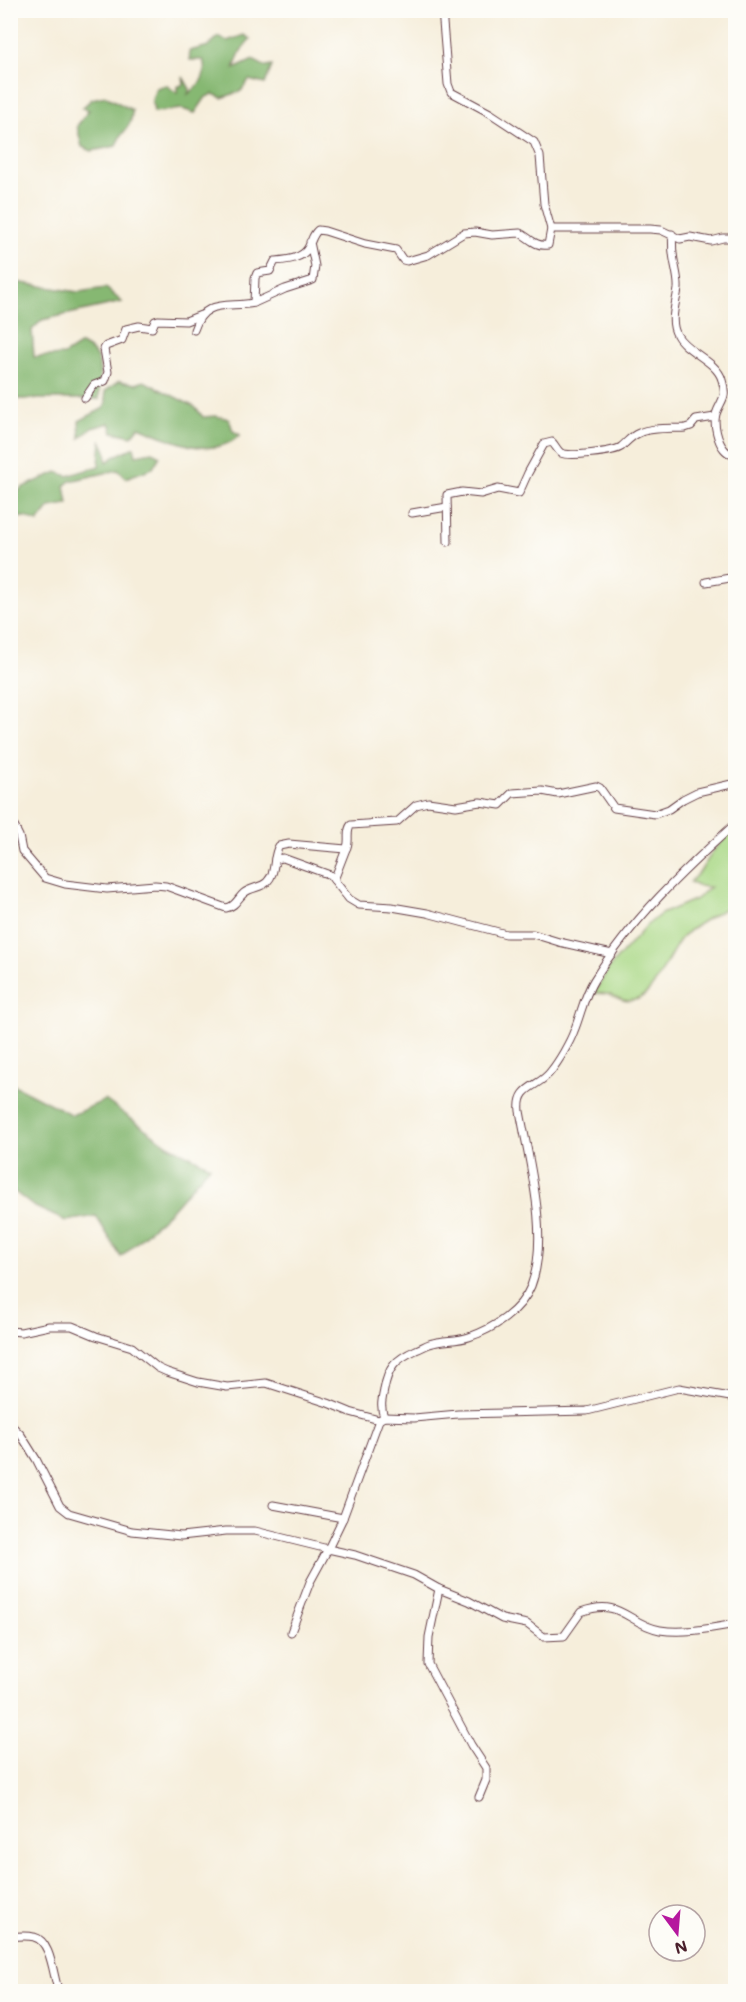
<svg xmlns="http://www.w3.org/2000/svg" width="746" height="2002" font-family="Mali,sans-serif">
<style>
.green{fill:#a9d885;stroke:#7a7c58;stroke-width:1.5}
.forest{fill:#86b872;stroke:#686c4e;stroke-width:1.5}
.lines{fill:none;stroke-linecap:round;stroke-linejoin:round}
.minor-casing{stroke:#643e45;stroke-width:9}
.minor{stroke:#fff;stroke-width:7}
</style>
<rect width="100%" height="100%" fill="#fdfcf7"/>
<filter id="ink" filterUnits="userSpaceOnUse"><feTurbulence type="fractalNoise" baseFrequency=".0167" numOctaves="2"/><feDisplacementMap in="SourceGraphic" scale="12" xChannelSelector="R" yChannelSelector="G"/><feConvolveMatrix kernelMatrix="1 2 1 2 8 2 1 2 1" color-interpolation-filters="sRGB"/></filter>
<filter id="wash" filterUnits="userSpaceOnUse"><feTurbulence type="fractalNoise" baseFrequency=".008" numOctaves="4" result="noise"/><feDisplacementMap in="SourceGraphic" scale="24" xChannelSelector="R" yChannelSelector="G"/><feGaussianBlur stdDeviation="1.35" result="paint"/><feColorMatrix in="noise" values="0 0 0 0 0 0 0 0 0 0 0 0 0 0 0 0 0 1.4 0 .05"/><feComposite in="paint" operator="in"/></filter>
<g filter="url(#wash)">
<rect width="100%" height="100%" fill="#f6eedb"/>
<path class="green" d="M735,827V904C724,908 692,927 684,935C669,950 656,997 634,1000C625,1002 620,999 613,996C608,993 600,994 594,993L609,968L647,925L661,914L696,899L710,887L697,886L690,882L701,870L714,850Z"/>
<g class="forest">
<path d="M244,35L250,39L240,52L234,69L253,60L266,67L272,66L265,84L249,80L241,91L222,98L213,94L206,97L195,113L182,109L154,112L152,100L156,88L166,85L177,93V87L184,84L183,77L190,89L188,94C200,85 208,75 203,60H190L189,51L209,46L218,37L227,41Z"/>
<path d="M105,96L132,110C132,131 121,129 116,146L92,151L82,147L77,126L89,110L82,108L92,99Z"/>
<path d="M10,281L78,292L106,288L122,302L42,320L32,330L34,357L64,355L81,344C106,355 99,375 99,399H11Z"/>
<path d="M119,381L136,384L144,381L195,407L203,417L216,416L229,419L233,431L240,435C212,462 170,439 139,427L132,436L113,432L110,423L92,428L80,438L79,421L104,408L106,402L105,391Z"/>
<path d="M101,440L106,451L107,462L117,455L134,447L136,455L152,452L160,456L153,468L126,478L118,470L70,481L65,485L68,504L50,507L38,522L25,517L11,518V502L21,488L57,472L68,476L99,466Z"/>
<path d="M10,1083L72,1115L105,1100L168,1145L210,1166L170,1211L121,1257L96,1216L66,1221L33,1206L11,1189Z"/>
</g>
</g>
<g filter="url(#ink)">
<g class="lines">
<defs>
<g id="minor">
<path d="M442,10L448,84L451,92L490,113L534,142L540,156L544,204L551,229"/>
<path d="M672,234C673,241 672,247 673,253C674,265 679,278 678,289C676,304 669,321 677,335C686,352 717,361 722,380C728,399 721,399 716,414C713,424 718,442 724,449C727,453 732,455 736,457"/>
<path d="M310,242L315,266L313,280L285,289L254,303L255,278L257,273L270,271L275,261C286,260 302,259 308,248C312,241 312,235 318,230L325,231L365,244L396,250L403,260L407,261L428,255L464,233L475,232L492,235L520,233C530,238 535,247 548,245L551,229H650L661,230L680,239L690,237L711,241L723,238H736"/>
<path d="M194,330C204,298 228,308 254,303"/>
<path d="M85,398L94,385L105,381L108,372L104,349L106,346L122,340L126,329L139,326L152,328L155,321L158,320L186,321L201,315"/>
<path d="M412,513L447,507"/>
<path d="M448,542L447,495L462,492L481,494L498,489L519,493L528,473L544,444L552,442C555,445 558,451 561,453C569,457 614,452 621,447C627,442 631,436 639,433C652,427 671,429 685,428L691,426L696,420L715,417"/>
<path d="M706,582L736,577"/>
<path d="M10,818L19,836L22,851L45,878L65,884L107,889L155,885L166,886L226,908C236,906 237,899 244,893C251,887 261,888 267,882C277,872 272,857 279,846L289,844L346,849C351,842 345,832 351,825L397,822L416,805L428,802L456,806L480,802L500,805L512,793L542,791L558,794L596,786L600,788L614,808L655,814L669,809L683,799L697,792L736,783"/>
<path d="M275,863V859L283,858L330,875L349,899L359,905L392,907L427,913L506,934H533L559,942L612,954"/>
<path d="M334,880L346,849"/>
<path d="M10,1331L21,1332L49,1326H72L96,1336L132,1347L158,1368L167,1372L198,1382L227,1387L266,1383L328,1403L350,1412L379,1420"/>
<path d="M384,1417C380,1407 382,1399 384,1390C388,1367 396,1359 416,1350C422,1348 427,1344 433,1343C445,1340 457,1341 469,1337C493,1329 521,1311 531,1286C550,1237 529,1162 520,1111C517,1085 539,1088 551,1071C559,1061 570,1042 574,1031C581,1014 584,996 594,980C631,920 684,870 736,823"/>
<path d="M10,1424L21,1435L36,1459L60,1506L69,1513L132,1531L181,1536L226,1531H255L328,1549L343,1518L379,1420L384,1417L414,1418L458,1414L587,1411L679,1388L736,1398"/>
<path d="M273,1505L343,1518"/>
<path d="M439,1589L429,1637L428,1664L471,1745L486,1768V1780L479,1797"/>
<path d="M291,1632L310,1582L328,1549L355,1555L414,1575L439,1589L469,1601L502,1619L527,1624L544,1637L564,1636L581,1612C622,1597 627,1624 660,1630C684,1634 712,1628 736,1624"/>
<path d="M10,1937C18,1936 27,1935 34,1937C52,1941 53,1978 59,1992"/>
</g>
</defs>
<use href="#minor" class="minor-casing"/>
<use href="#minor" class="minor"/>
</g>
</g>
<rect width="746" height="2002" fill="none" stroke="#fdfcf7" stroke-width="36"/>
<g transform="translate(677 1933) rotate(164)"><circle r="28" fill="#fdfcf7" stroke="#b5a4a5" stroke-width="1.5"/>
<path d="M0-4.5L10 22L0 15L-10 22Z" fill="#b5179e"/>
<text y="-9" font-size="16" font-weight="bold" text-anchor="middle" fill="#4a1f2b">N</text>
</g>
</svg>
